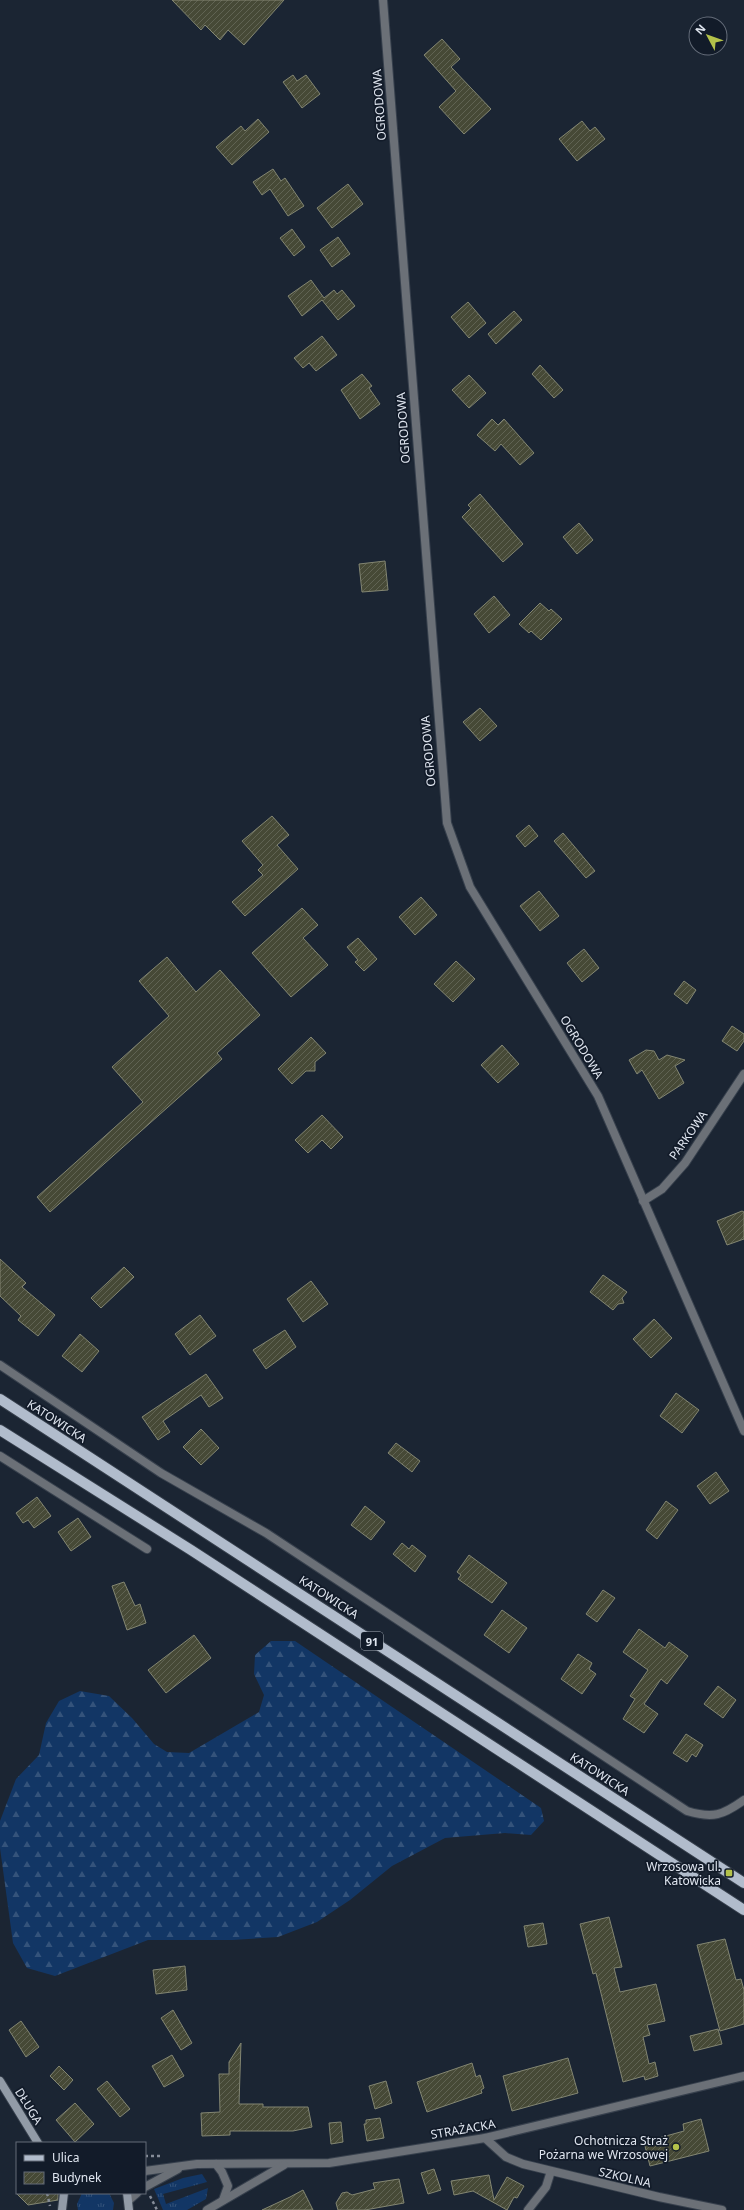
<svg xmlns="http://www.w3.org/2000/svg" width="744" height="2210" font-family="'Noto Sans',sans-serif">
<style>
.grass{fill:url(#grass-tufts)}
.forest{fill:url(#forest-firs)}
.building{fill:url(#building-hatch);stroke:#838672}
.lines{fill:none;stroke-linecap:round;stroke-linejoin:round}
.street-casing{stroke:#37404d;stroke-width:10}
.secondary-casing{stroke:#37404d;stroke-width:10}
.primary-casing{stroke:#37404d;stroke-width:12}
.path{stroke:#868d99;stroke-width:2.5;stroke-dasharray:3 3;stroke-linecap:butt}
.street{stroke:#6b7077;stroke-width:8}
.secondary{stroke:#929ba7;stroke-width:8}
.primary{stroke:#b1bccc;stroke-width:10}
.poi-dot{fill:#b4c24a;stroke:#121b29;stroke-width:1.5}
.labels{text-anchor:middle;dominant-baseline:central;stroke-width:3.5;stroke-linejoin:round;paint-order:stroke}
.shield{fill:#121b29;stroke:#a2a9b4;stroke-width:1}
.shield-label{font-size:11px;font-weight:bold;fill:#e0e6f0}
.street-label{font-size:12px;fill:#e0e6f0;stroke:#121b29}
.poi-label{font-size:12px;fill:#e0e6f0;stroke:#121b29;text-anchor:end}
</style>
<defs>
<pattern id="grass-tufts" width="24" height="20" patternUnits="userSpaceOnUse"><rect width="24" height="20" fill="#123665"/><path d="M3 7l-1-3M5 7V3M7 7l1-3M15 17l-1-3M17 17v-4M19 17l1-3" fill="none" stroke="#34537b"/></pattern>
<pattern id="forest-firs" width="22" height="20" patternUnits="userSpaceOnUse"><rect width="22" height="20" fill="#123665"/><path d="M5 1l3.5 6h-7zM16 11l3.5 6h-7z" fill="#34537b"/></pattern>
<pattern id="building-hatch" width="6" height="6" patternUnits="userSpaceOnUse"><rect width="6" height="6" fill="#464936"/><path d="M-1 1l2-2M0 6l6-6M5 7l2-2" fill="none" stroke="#606353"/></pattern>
</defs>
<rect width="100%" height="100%" fill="#1b2533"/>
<g class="grass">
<path d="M202,2174L207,2182L163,2194L166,2204L208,2188L206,2199L187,2210H163L154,2189L183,2178Z"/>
<path d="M82,2193H109L114,2203L113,2210H78L77,2204Z"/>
</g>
<path class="forest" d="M271,1641H295L541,1808L544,1821L531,1835L505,1833L445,1838L392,1866L350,1900L317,1922L278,1937L233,1940H148L55,1976L27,1968L13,1943L0,1848V1821L16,1779L39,1755L46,1723L59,1701L80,1691L109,1696L132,1718L154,1744L167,1752L189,1753L259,1712L264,1695L254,1674L255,1655Z"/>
<g class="building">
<path d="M172,0H284L244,45L228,30L220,40L205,25L201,30Z"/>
<path d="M442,39L460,59L451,67L491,109L464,134L439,107L456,91L424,55Z"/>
<path d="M293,75L297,81L306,75L320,94L302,108L283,82Z"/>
<path d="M258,119L269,132L232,165L216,147L241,126L245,131Z"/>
<path d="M582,121L590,131L595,127L605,139L577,161L559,139Z"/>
<path d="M273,169L281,181L285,178L304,206L288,216L270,189L262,195L253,182Z"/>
<path d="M348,184L363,204L332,228L317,208Z"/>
<path d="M292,229L305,247L294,256L280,238Z"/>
<path d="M338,237L350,254L332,267L320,250Z"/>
<path d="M311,280L324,298L334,290L337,294L342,290L355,306L338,320L322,300L302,316L288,296Z"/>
<path d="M468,302L486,323L469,338L451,317Z"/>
<path d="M514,311L522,320L496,344L488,334Z"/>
<path d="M322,336L337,355L316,371L309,363L303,368L294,358Z"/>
<path d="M540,365L563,390L554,398L532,374Z"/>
<path d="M362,374L372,386L369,388L380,404L360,419L341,390Z"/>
<path d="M469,375L486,393L469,408L452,390Z"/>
<path d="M492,419L498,425L504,419L534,453L520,465L501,444L495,451L477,435Z"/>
<path d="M480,494L523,544L503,562L462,517L471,508L468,505Z"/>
<path d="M579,523L593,540L577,554L563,537Z"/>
<path d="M385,561L388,590L362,592L359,564Z"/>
<path d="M494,596L510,615L489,633L474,614Z"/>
<path d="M540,603L549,611L551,609L562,619L541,640L531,631L529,633L519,624Z"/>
<path d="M480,708L497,726L480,741L463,722Z"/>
<path d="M272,816L289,835L277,845L298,869L245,916L232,902L263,875L258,870L263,865L242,841Z"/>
<path d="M529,825L538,836L525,847L516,836Z"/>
<path d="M563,833L595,871L586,878L554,841Z"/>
<path d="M539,891L559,916L540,931L520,906Z"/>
<path d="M421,897L437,915L415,935L399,917Z"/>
<path d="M302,908L318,925L303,938L328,965L291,997L252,953Z"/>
<path d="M358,938L377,959L364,971L355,962L358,960L347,947Z"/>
<path d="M584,949L599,968L582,982L567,963Z"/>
<path d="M167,957L196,992L220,970L260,1015L217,1053L222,1059L50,1212L37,1197L143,1102L112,1067L169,1016L139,981Z"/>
<path d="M456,961L475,979L453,1002L434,984Z"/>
<path d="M684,981L696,990L687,1004L674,994Z"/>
<path d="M732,1026L744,1034V1041L737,1051L722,1041Z"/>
<path d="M311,1037L326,1053L315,1062V1071H306L292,1084L278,1069Z"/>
<path d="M502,1045L519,1064L498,1083L481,1065Z"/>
<path d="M646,1050L654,1051L659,1060L667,1055L685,1060L675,1066L684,1083L659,1099L642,1070L637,1074L629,1060Z"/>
<path d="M322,1115L343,1137L331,1149L322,1140L308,1153L295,1140Z"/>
<path d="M742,1211L744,1212V1239L727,1245L717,1221Z"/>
<path d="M0,1259L26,1283L22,1287L55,1315L38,1336L18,1320L21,1316L0,1296Z"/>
<path d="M124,1267L134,1277L101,1308L91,1298Z"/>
<path d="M603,1275L627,1292L622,1298L624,1303L618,1304L613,1310L590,1292Z"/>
<path d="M311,1281L328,1304L303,1322L287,1299Z"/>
<path d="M200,1315L216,1336L190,1355L175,1334Z"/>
<path d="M654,1319L672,1338L651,1358L633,1339Z"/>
<path d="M285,1330L296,1347L266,1369L253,1350Z"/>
<path d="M80,1334L99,1351L82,1372L62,1356Z"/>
<path d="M206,1374L223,1398L209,1407L201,1395L163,1421L170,1432L158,1440L142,1417Z"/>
<path d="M676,1393L699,1410L682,1433L660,1416Z"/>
<path d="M201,1429L219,1448L201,1465L183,1447Z"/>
<path d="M396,1443L420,1461L412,1472L388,1453Z"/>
<path d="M716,1472L729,1491L710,1504L697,1486Z"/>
<path d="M37,1497L51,1516L34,1528L28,1520L23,1523L16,1513Z"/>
<path d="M666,1501L678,1510L657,1539L646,1530Z"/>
<path d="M365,1506L385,1522L371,1540L351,1525Z"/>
<path d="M78,1518L91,1537L71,1551L58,1532Z"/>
<path d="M402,1543L409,1549L412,1545L426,1556L415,1572L393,1554Z"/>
<path d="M469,1555L507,1583L492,1603L458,1579L461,1575L457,1572Z"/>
<path d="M124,1582L135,1606L140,1604L146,1623L127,1630L112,1586Z"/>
<path d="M603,1590L615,1598L597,1622L586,1614Z"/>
<path d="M502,1610L527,1628L509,1653L484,1635Z"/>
<path d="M639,1629L665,1648L669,1642L688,1656L667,1684L661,1679L644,1704L658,1714L644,1733L623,1719L635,1699L630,1696L648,1670L623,1652Z"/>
<path d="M194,1635L211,1658L166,1693L148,1670Z"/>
<path d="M578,1654L592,1663L589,1669L596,1674L582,1694L561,1679Z"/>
<path d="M718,1686L736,1700L723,1718L704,1704Z"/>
<path d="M686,1734L703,1745L696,1757L692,1754L687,1762L673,1753Z"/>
<path d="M609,1917L622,1967L614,1968L620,1992L656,1984L665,2021L647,2025L650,2035L643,2037L649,2064L655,2062L658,2076L645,2080L644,2076L623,2082L596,1973L593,1974L580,1924Z"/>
<path d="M543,1923L547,1944L528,1947L524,1926Z"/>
<path d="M725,1939L736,1980L741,1979L744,1990V2024L720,2031L697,1945Z"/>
<path d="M185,1966L187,1990L156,1994L153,1970Z"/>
<path d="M173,2010L192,2043L181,2050L161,2018Z"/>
<path d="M21,2021L39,2047L26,2057L9,2030Z"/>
<path d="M718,2029L722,2044L694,2051L690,2036Z"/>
<path d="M241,2043L239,2104H263V2107H308L312,2127L293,2131H230V2135L202,2136L201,2113L220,2112L219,2074H229V2062Z"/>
<path d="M172,2055L184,2076L164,2087L152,2066Z"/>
<path d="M568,2058L578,2093L512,2111L503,2076Z"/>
<path d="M472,2063L476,2077L480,2075L484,2088L481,2090L482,2093L427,2112L417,2082Z"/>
<path d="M59,2066L73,2080L64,2090L50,2076Z"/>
<path d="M107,2081L130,2109L120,2117L97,2089Z"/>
<path d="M386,2081L392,2103L375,2109L369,2086Z"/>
<path d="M75,2103L94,2124L75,2142L56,2120Z"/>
<path d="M380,2118L384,2138L367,2141L364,2124H366V2120Z"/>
<path d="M701,2119L709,2151L650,2166L644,2142L684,2131L683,2124Z"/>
<path d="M341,2122L343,2142L331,2144L329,2123Z"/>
<path d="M434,2169L441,2190L428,2194L421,2173Z"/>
<path d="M489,2175L494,2200L507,2177L524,2186L517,2198L514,2197L507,2210L473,2191L454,2195L451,2181Z"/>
<path d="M399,2179L404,2203L365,2210H338L336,2203L342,2193L347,2192L352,2195L375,2189L373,2183Z"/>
<path d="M303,2190L313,2210H262L290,2197Z"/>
<path d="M16,2193H58V2200L28,2205Z"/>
</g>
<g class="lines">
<defs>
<g id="street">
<path d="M383,0L447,823L470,887L598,1096L744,1431"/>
<path d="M643,1201L662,1189L685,1163L744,1074"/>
<path d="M0,1365L161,1473L266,1533L687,1811C713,1819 723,1815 744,1800"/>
<path d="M0,1456L147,1549"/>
<path d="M485,2138L506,2157L523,2164L659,2197L722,2210"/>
<path d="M216,2164L222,2172L228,2186L223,2200"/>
<path d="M145,2171L197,2164L329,2163L485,2138L744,2076"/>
<path d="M145,2187L178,2169"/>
<path d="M129,2200L137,2193"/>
<path d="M207,2210L284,2165"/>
<path d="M528,2210L546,2187L551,2171"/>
</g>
<g id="secondary">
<path d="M0,2081L38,2143"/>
<path d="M127,2193L129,2210"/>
<path d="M62,2210L64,2193"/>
</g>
<g id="primary">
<path d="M0,1399L744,1883"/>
<path d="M0,1430L191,1550L744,1910"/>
</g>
</defs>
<use href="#street" class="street-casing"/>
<use href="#secondary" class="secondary-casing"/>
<use href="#primary" class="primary-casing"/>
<g class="path">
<path d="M145,2156H161"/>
<path d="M47,2193L50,2206"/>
<path d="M150,2196L157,2210"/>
</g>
<use href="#street" class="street"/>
<use href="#secondary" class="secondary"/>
<use href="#primary" class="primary"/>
</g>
<g class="poi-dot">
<rect x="725" y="1869" width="8" height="8" rx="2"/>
<circle cx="676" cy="2147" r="4"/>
</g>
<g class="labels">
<rect class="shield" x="361" y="1632" width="22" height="18" rx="3"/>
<g class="shield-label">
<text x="372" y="1641">91</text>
</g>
<g class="street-label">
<text transform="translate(379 105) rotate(-94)">OGRODOWA</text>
<text transform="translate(403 428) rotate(-94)">OGRODOWA</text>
<text transform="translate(428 751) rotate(-95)">OGRODOWA</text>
<text transform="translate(582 1047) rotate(59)">OGRODOWA</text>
<text transform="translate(688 1135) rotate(-55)">PARKOWA</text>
<text transform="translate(57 1421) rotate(33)">KATOWICKA</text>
<text transform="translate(329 1597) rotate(33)">KATOWICKA</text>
<text transform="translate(600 1774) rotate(33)">KATOWICKA</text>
<text transform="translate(29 2106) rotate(58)">DŁUGA</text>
<text transform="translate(463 2129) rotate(-10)">STRAŻACKA</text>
<text transform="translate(625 2177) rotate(13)">SZKOLNA</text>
</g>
<g class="poi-label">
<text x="721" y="1866">Wrzosowa ul.<tspan x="721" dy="14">Katowicka</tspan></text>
<text x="668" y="2140">Ochotnicza Straż<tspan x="668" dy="14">Pożarna we Wrzosowej</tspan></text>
</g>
</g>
<rect x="16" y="2142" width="130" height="52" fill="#121b29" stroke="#646c79"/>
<rect x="24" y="2155" width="20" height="6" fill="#b1bccc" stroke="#646c79"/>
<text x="52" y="2162" font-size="12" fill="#e0e6f0">Ulica</text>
<rect x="24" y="2172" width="20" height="12" fill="url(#building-hatch)" stroke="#646c79"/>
<text x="52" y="2182" font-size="12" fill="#e0e6f0">Budynek</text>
<g transform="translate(708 36) rotate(311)"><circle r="19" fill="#121b29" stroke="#646c79"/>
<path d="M0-3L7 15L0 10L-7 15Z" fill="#b4c24a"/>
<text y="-6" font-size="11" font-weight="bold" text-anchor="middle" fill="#e0e6f0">N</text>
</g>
</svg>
